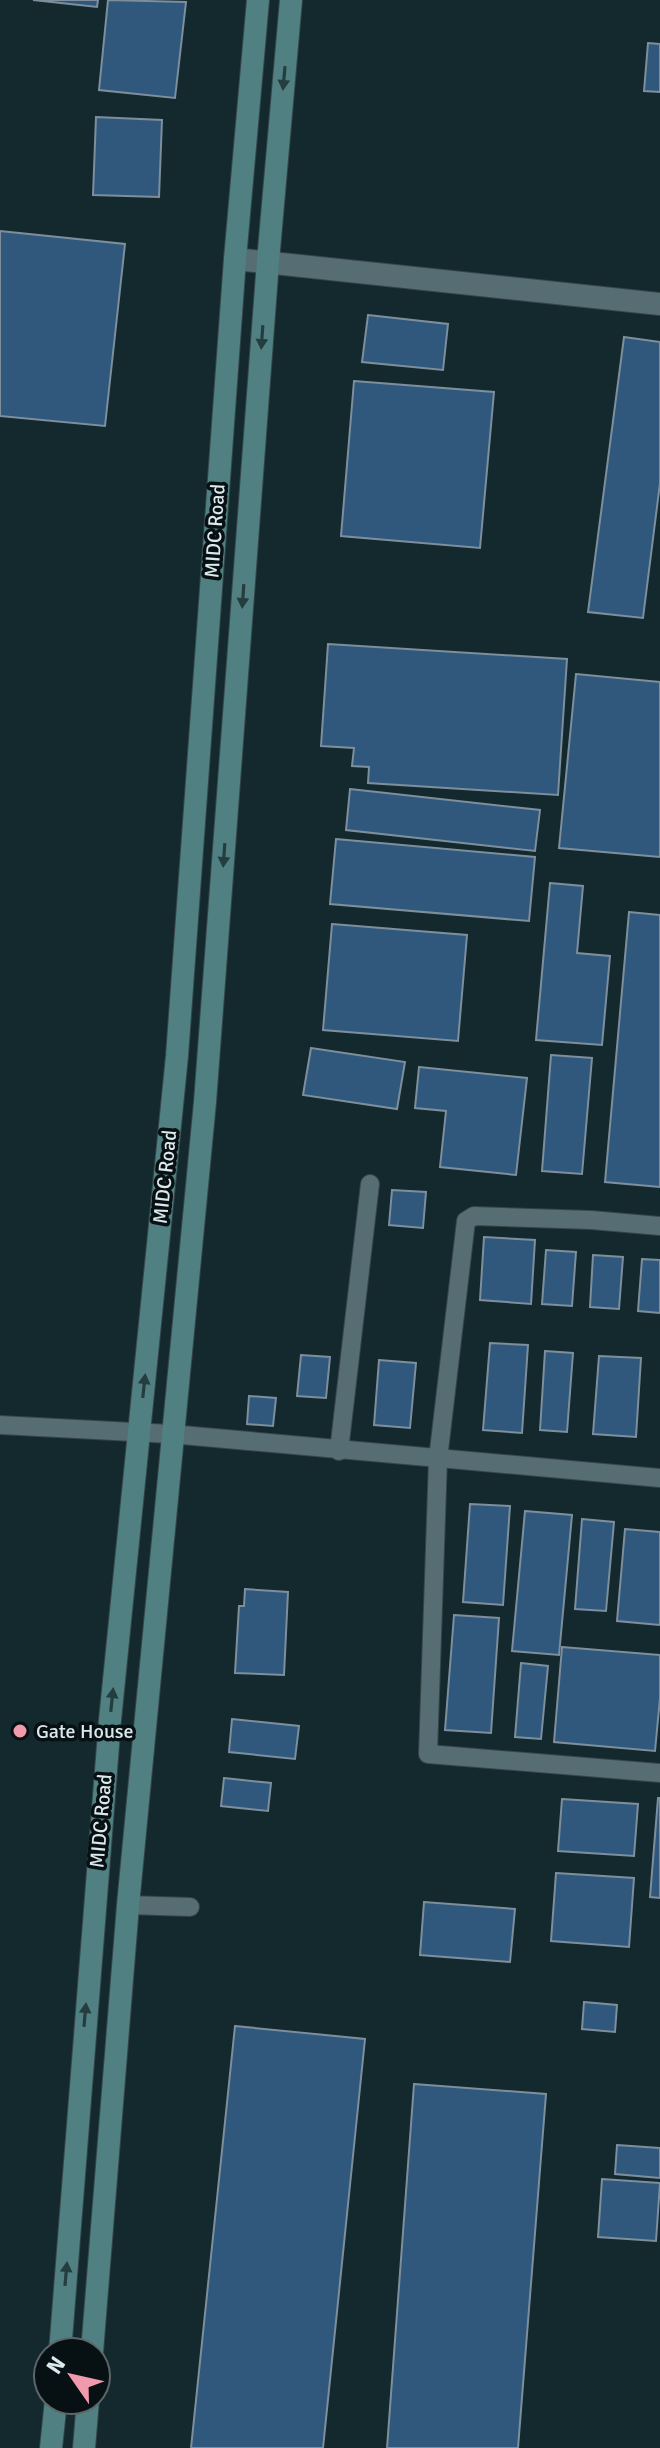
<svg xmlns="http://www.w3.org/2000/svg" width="660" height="2448" font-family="Signika,sans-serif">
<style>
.building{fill:#2f587c;stroke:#7d8e9d;stroke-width:2}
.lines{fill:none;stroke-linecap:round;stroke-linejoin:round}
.minor-casing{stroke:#354549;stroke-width:20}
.tertiary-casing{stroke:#354549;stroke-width:24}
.secondary-casing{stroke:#354549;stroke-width:24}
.minor{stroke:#556d73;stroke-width:18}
.tertiary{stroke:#556d73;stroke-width:22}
.secondary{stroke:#508082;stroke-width:22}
.oneway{fill:#243d3f}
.poi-dot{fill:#f29aad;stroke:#071012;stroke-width:3}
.labels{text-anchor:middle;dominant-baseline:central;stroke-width:7;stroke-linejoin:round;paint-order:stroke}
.street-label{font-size:20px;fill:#dbe8ec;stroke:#071012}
.poi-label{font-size:20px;fill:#dbe8ec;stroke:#071012;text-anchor:start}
</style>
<rect width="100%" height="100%" fill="#13292e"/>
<g class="building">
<path d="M33,0H98L97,7Z"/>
<path d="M108,0L186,2L175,98L99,90Z"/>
<path d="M648,43L660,44V92L644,91Z"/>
<path d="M96,117L162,120L159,197L93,195Z"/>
<path d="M0,231L125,244L105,426L0,416Z"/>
<path d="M368,315L448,324L443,370L362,362Z"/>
<path d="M624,337L660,342V483L643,618L588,612Z"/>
<path d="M354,381L494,392L480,548L341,536Z"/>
<path d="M328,644L567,659L558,795L368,783L369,767L352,766L354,748L321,746Z"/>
<path d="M576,674L660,682V857L559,848Z"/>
<path d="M350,789L540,810L535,851L346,830Z"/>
<path d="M336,839L535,857L529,921L330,904Z"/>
<path d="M550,883L583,886L577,953L610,956L602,1045L536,1040Z"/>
<path d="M629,912L660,915V1187L605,1182Z"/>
<path d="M332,924L467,935L458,1041L323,1030Z"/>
<path d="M311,1048L405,1062L397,1109L303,1095Z"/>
<path d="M551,1055L592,1058L582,1174L542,1171Z"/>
<path d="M419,1067L527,1078L516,1175L440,1167L446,1111L415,1108Z"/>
<path d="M392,1190L426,1192L423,1228L389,1225Z"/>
<path d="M484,1237L535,1240L531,1304L480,1300Z"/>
<path d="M546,1250L576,1252L572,1306L542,1304Z"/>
<path d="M593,1255L623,1257L619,1309L590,1307Z"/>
<path d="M642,1259L660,1260V1313L638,1311Z"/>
<path d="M490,1343L528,1345L522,1433L483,1430Z"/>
<path d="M545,1351L573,1353L567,1432L540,1430Z"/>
<path d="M301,1355L330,1357L326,1398L297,1396Z"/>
<path d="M599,1356L641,1358L636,1437L593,1434Z"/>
<path d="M379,1360L416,1363L410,1428L374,1425Z"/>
<path d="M249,1396L276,1398L273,1426L247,1424Z"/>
<path d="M470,1504L510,1506L503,1605L463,1602Z"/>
<path d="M525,1511L572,1515L559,1655L512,1651Z"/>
<path d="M582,1519L614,1522L606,1611L575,1609Z"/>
<path d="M625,1529L660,1532V1625L617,1621Z"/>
<path d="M245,1589L288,1592L284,1675L235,1673L239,1606H244Z"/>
<path d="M454,1615L499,1618L491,1733L445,1730Z"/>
<path d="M562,1647L660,1655V1698L655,1751L554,1742Z"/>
<path d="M521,1663L548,1666L541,1739L515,1737Z"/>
<path d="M232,1719L299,1726L295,1759L229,1752Z"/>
<path d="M224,1778L271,1783L268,1811L221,1806Z"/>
<path d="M658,1798H660V1898L650,1897Z"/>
<path d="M562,1799L638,1804L634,1856L558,1851Z"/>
<path d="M556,1873L634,1878L629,1947L551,1941Z"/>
<path d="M424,1902L515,1909L510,1962L420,1955Z"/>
<path d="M584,2002L617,2005L615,2032L582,2029Z"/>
<path d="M235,2026L365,2039L323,2448H191Z"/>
<path d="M414,2084L546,2094L518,2448H387Z"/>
<path d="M617,2145L660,2148V2178L615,2174Z"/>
<path d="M602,2179L660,2183L656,2241L598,2237Z"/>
</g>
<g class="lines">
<defs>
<g id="minor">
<path d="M660,1226L591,1220L474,1216L466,1221L438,1459L428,1754L660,1773"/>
<path d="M0,1425L171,1434L660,1478"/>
<path d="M339,1451L370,1184"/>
<path d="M128,1905L190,1907"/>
</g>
<path id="tertiary" d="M235,259L660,304"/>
<g id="secondary">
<path d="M60,2352L110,1720L177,1056L235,259L258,0"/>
<path d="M92,2352L128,1905L205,1102L268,261L291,0"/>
<path d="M51,2448L56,2400"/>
<path d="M84,2448L88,2400"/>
</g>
</defs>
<use href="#minor" class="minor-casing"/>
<use href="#tertiary" class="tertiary-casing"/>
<use href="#secondary" class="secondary-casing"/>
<use href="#minor" class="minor"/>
<use href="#tertiary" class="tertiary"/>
<use href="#secondary" class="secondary"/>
</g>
<defs><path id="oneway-solid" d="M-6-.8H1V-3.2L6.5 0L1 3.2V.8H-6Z" transform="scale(2)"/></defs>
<g class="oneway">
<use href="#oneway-solid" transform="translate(284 78) rotate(95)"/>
<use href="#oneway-solid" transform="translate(262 337) rotate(94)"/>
<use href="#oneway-solid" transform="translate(243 596) rotate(94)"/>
<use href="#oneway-solid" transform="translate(224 855) rotate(94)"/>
<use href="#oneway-solid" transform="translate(144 1386) rotate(-84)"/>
<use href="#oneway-solid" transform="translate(112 1700) rotate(-84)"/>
<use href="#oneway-solid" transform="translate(85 2015) rotate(-85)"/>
<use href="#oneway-solid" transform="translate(66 2274) rotate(-85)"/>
</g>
<circle class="poi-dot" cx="20" cy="1731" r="8"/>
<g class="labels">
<g class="street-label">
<text transform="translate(215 531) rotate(-86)">MIDC Road</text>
<text transform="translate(165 1177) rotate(-84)">MIDC Road</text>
<text transform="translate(101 1821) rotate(-85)">MIDC Road</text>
</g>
<g class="poi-label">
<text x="36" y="1731">Gate House</text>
</g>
</g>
<g transform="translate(72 2376) rotate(304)"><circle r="38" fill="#071012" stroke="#5c6669" stroke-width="2"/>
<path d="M0-6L14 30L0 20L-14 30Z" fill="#f29aad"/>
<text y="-12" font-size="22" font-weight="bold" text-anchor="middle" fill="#dbe8ec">N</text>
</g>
</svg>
